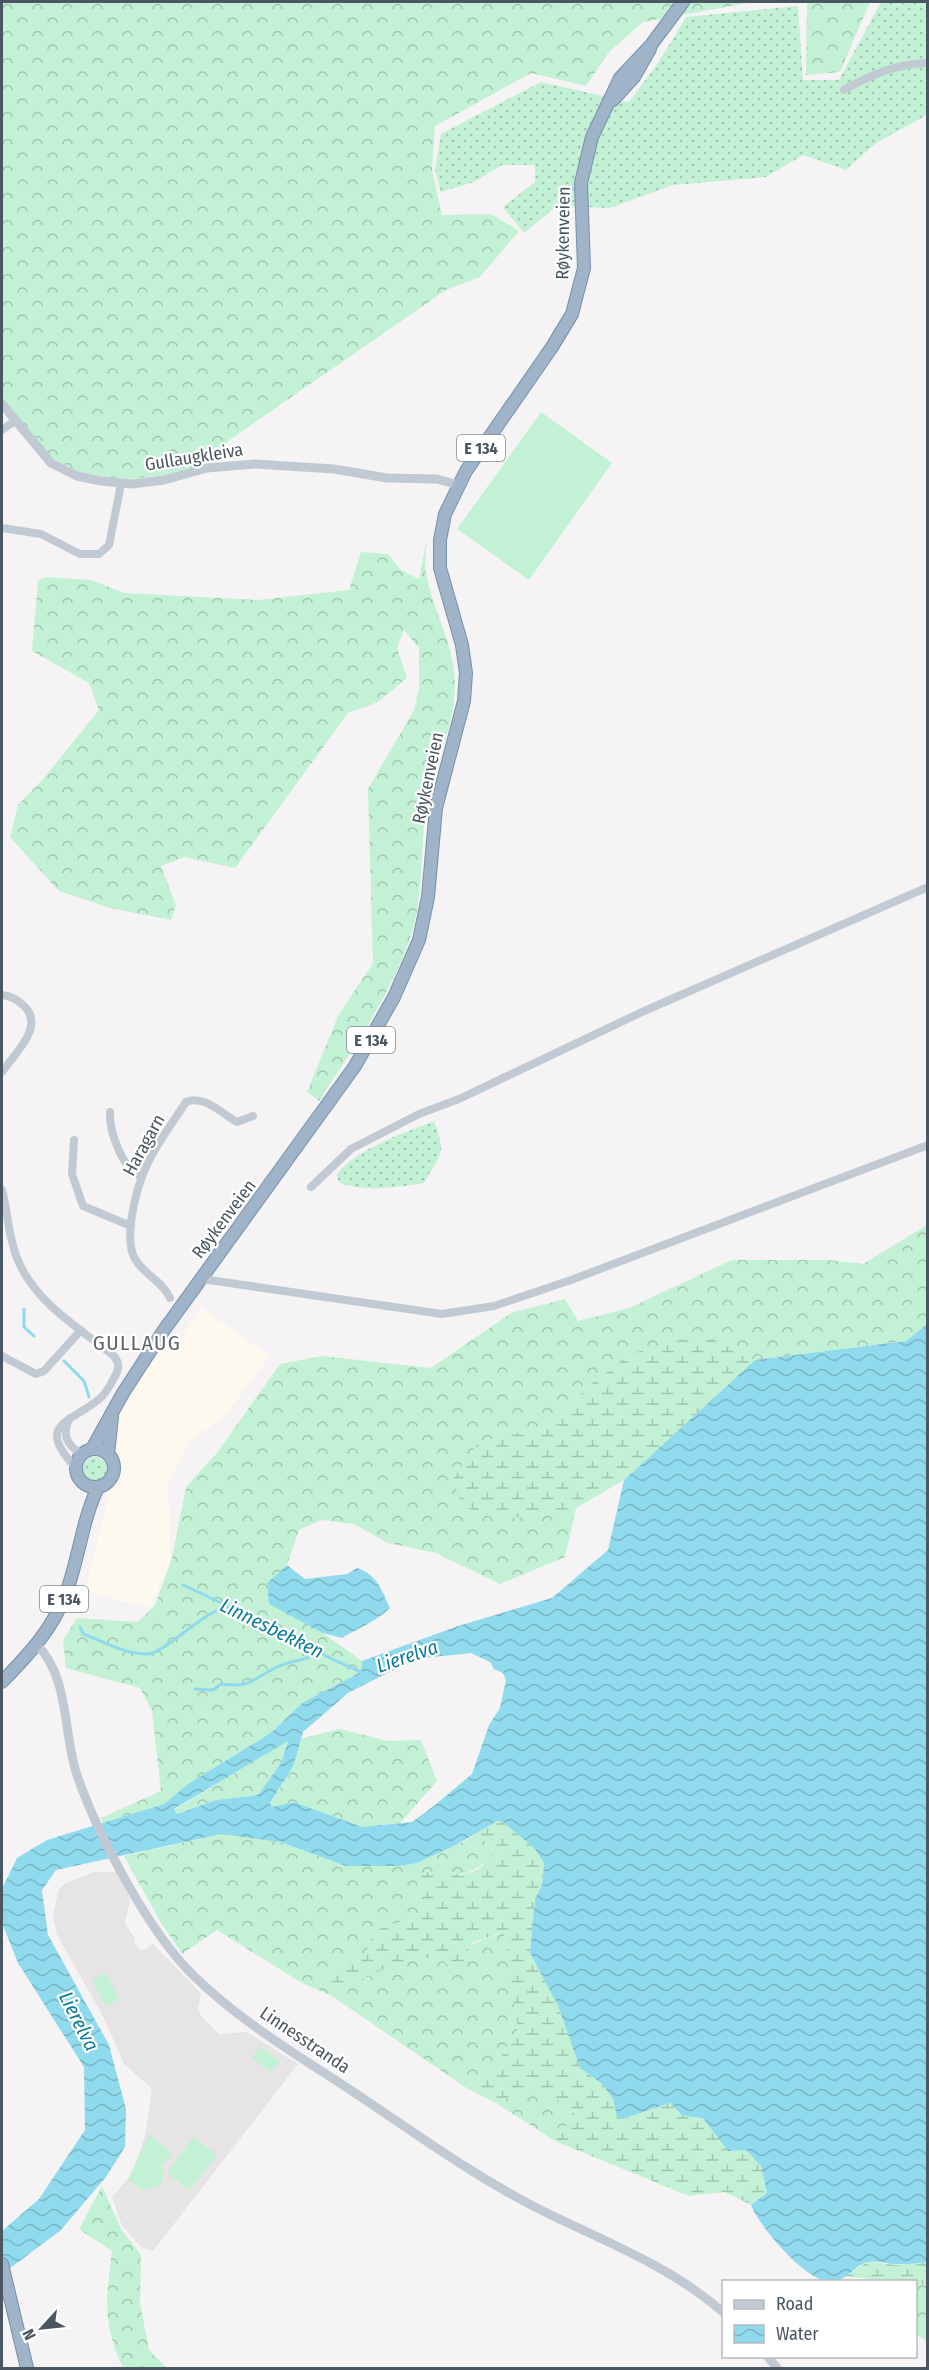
<svg xmlns="http://www.w3.org/2000/svg" width="929" height="2370" font-family="'Fira Sans Condensed',sans-serif">
<style>
.commercial{fill:#fdf9ef}
.education{fill:#e6e4e5}
.grass{fill:url(#grass-dots)}
.forest{fill:url(#forest-crowns)}
.wetland{fill:url(#wetland-marsh)}
.pitch{fill:#c3f1d5}
.water{fill:url(#water-waves);fill-rule:evenodd}
.lines{fill:none;stroke-linecap:round;stroke-linejoin:round}
.stream{stroke:#90daee;stroke-width:3}
.trunk-casing{stroke:#7690ad;stroke-width:14}
.minor{stroke:#c1cad2;stroke-width:8}
.tertiary{stroke:#c1cad2;stroke-width:9}
.trunk{stroke:#9fb4c9;stroke-width:12}
.labels{text-anchor:middle;dominant-baseline:central;stroke-width:4.5;stroke-linejoin:round;paint-order:stroke}
.shield{fill:#fff;stroke:#808990;stroke-width:1.5}
.shield-label{font-size:16px;font-weight:bold;fill:#4a5661}
.street-label{font-size:18px;fill:#4a5661;stroke:#fff}
.water-label{font-size:20px;font-style:italic;fill:#0c7c9b;stroke:#fff}
.quarter-label{font-size:21px;letter-spacing:1.5px;fill:#5f6368;stroke:#fff}
</style>
<defs>
<pattern id="grass-dots" width="8" height="8" patternUnits="userSpaceOnUse" patternTransform="scale(1.5)"><rect width="8" height="8" fill="#c3f1d5"/><path d="M2 2h.1M6 6h.1" fill="none" stroke="#a0c6b0" stroke-width="1.8" stroke-linecap="round"/></pattern>
<pattern id="forest-crowns" width="20" height="18" patternUnits="userSpaceOnUse" patternTransform="scale(1.5)"><rect width="20" height="18" fill="#c3f1d5"/><path d="M2 6a3 3 0 1 1 6 0M12 15a3 3 0 1 1 6 0" fill="none" stroke="#a0c6b0"/></pattern>
<pattern id="wetland-marsh" width="20" height="14" patternUnits="userSpaceOnUse" patternTransform="scale(1.5)"><rect width="20" height="14" fill="#c3f1d5"/><path d="M1 5h8M5 5V1M11 12h8M15 12V8" fill="none" stroke="#a0c6b0"/></pattern>
<pattern id="water-waves" width="16" height="10" patternUnits="userSpaceOnUse" patternTransform="scale(1.5)"><rect width="16" height="10" fill="#90daee"/><path d="M0 5q4-4 8 0t8 0" fill="none" stroke="#78b4c4"/></pattern>
</defs>
<rect width="100%" height="100%" fill="#f5f3f3"/>
<path class="commercial" d="M200,1307L267,1354L268,1359L223,1418L191,1440L168,1482L171,1558L150,1608L104,1597L85,1589L107,1502L115,1455L116,1421L141,1376L159,1351L171,1350L178,1346Z"/>
<path class="education" d="M94,1872H117L130,1899L125,1923L135,1939L134,1944L142,1951L153,1944L198,1990L201,1995L198,2008L201,2016L219,2034L247,2032L298,2064L153,2251L141,2247L122,2226L112,2197L133,2173L145,2135L152,2089L124,2064L104,2018L57,1935L53,1916L59,1889L66,1883Z"/>
<g class="grass">
<path d="M881,2H927V115L876,143L846,170L803,155L766,177L673,185L610,208L557,206L524,233L503,207L535,182V165H502L474,182L441,192L435,169L441,134L541,82L629,102L658,63L686,17L798,6L803,80H839Z"/>
<path d="M434,1121C447,1155 441,1153 424,1183C397,1187 364,1193 338,1182L337,1174C360,1147 402,1134 434,1121Z"/>
<circle cx="95" cy="1469" r="12"/>
</g>
<g class="forest">
<path d="M2,2H753L643,22L609,52L586,86L531,73L435,126L432,170L442,215L491,214L519,231L480,277L446,290L228,441L221,460L165,475L123,480L79,472L52,458L2,397Z"/>
<path d="M807,2H870L840,72L806,75Z"/>
<path d="M427,538C426,550 424,562 426,574C434,614 456,647 455,688C454,728 434,765 427,803C420,844 424,885 414,925C399,983 351,1051 319,1101L307,1092L338,1016L373,963L368,789L414,710L419,689V648L404,630L397,648L407,678L378,702L348,713L235,868L184,857L161,866L176,905L171,920L110,908L59,891L10,837L18,805L44,778L99,710L89,683L32,651L38,581L45,577L91,580L124,593L258,600L349,590L361,552L388,554L401,570L419,579Z"/>
<path d="M927,1225V1324L906,1341L755,1360L713,1339L585,1389L552,1428L521,1432L478,1443L508,1519L576,1508L565,1557L500,1584L436,1553L388,1543L354,1524L321,1520L299,1530L287,1565L267,1583L323,1633L362,1661L361,1672L302,1703L272,1732L188,1784L164,1804L103,1823L101,1818L161,1791L152,1711L140,1688L66,1668L63,1640L77,1618L138,1622L155,1605L172,1558L186,1487L216,1454L280,1364L322,1356L431,1368L511,1313L565,1299L578,1321L629,1308L732,1260H829L863,1264Z"/>
<path d="M340,1729L388,1741L421,1740L437,1781L400,1823L362,1827L294,1802L272,1807L270,1804L293,1768L299,1739Z"/>
<path d="M288,1740L281,1763L258,1795L216,1800L177,1814L174,1810Z"/>
<path d="M478,1832L495,1853C465,1882 452,1876 414,1875L430,1911L374,1931L366,1954L322,1978L414,1958L439,1957L504,1932L518,2030L492,2071L465,2087L332,1996L302,1983L217,1930L182,1954L160,1921L124,1856L221,1834L280,1842L346,1866H399L417,1863L467,1840Z"/>
<path d="M547,2090L576,2114L555,2141L496,2103L519,2093Z"/>
<path d="M102,2186L121,2229L141,2255L140,2303L149,2350L167,2368H123C102,2323 106,2299 112,2251L79,2229Z"/>
<path d="M916,2283L927,2285V2341L916,2335Z"/>
</g>
<g class="wetland">
<path d="M683,1339H713L755,1360L624,1480L576,1508L508,1519L462,1507L453,1479L478,1443L521,1432L551,1428L585,1389L630,1354Z"/>
<path d="M496,1821L503,1822L535,1849L544,1863L542,1885L535,1899L530,1953L558,2006L580,2068L602,2084L613,2099L618,2117L624,2119L670,2103L683,2116L703,2118L728,2151L746,2150L761,2166L767,2193L751,2205L725,2192L689,2196L555,2141L575,2114L547,2090L519,2093L496,2103L465,2087L492,2071L518,2030L504,1932L471,1943L458,1975L439,1957C396,1958 369,1976 332,1996L322,1977L366,1954L374,1931L430,1911L413,1875L446,1869L460,1876L477,1870L495,1853L478,1832Z"/>
<path d="M868,2262L897,2265L927,2262V2285L844,2276Z"/>
</g>
<g class="pitch">
<path d="M541,412L612,463L529,580L457,529Z"/>
<path d="M106,1973L119,1999L105,2006L92,1980Z"/>
<path d="M260,2047L280,2061L271,2072L252,2058Z"/>
<path d="M149,2134L172,2154L162,2166L164,2176L160,2186L143,2190L128,2180Z"/>
<path d="M193,2137L217,2155L190,2190L167,2173Z"/>
</g>
<g class="water">
<path d="M927,1324V2262C917,2263 906,2265 895,2264C887,2264 876,2260 868,2262C856,2265 847,2278 837,2281C811,2290 759,2226 751,2205L767,2193L761,2166L746,2150L728,2151L703,2118L683,2116L670,2103L623,2119L617,2117L613,2099L602,2084L580,2068L558,2006L530,1953L535,1899L542,1885L544,1863L535,1849L503,1822L497,1821L456,1845L417,1863L400,1866H346L280,1842L221,1834L56,1870L42,1890L48,1935L109,2045L126,2109L125,2147L106,2177L60,2231L2,2274V2231L39,2199L85,2130L84,2067L18,1963L2,1923V1889L17,1858L47,1840L164,1804L188,1784L272,1732L302,1703L361,1672L362,1661L458,1626L552,1598L608,1550L624,1480L755,1360L906,1341ZM471,1653L490,1662L494,1669L503,1673L506,1680L500,1708L489,1725L472,1774L435,1805L412,1822L362,1827L294,1802L272,1807L270,1803L293,1767L303,1732L348,1693L415,1659ZM288,1741L281,1763L258,1795L216,1800L177,1814L174,1809Z"/>
<path d="M287,1565L305,1579L347,1574L357,1568C377,1574 382,1591 390,1608C377,1621 358,1628 342,1638L323,1633L269,1604L267,1583Z"/>
</g>
<g class="lines">
<g class="stream">
<path d="M24,1309V1327L34,1336"/>
<path d="M64,1361L84,1381L89,1397"/>
<path d="M183,1585C244,1612 300,1646 361,1672"/>
<path d="M80,1627L83,1634C102,1641 124,1654 146,1654C164,1655 201,1612 229,1606"/>
<path d="M195,1689L213,1690L221,1684C252,1688 252,1679 277,1667C290,1661 302,1661 317,1654"/>
</g>
<defs>
<g id="trunk">
<path d="M613,100L634,77L650,49"/>
<circle cx="95" cy="1468" r="19"/>
<path d="M92,1449L123,1393L164,1330L355,1066L394,997L419,940L428,897L436,808L464,701L466,673L462,645L440,568V540L445,514L466,471L552,347L572,314L584,268L581,183L592,137L620,78L651,45L683,2"/>
<path d="M108,1454L112,1417"/>
<path d="M2,1682C28,1655 53,1629 66,1593C79,1558 82,1521 98,1487"/>
<path d="M2,2264L27,2368"/>
</g>
</defs>
<use href="#trunk" class="trunk-casing"/>
<g class="minor">
<path d="M844,90C868,76 898,63 928,63"/>
<path d="M2,430L16,420"/>
<path d="M2,528L41,534L80,554H99L109,545L121,484"/>
<path d="M2,995C11,996 16,999 23,1005C47,1026 13,1055 2,1072"/>
<path d="M110,1112C109,1131 122,1168 140,1176"/>
<path d="M74,1140L72,1174L83,1206L131,1226"/>
<path d="M311,1187L351,1149L419,1114L459,1099L642,1012L928,887"/>
<path d="M2,1190C8,1212 8,1236 17,1258C34,1302 79,1328 114,1356C120,1364 119,1370 114,1378C110,1386 105,1395 98,1400C70,1423 35,1424 75,1467"/>
<path d="M202,1279L442,1314L494,1306L571,1280L928,1145"/>
<path d="M170,1298C163,1281 142,1274 134,1257C129,1246 130,1233 131,1221C139,1166 157,1146 186,1102C204,1094 222,1114 237,1122L253,1116"/>
<path d="M2,1356L36,1374L44,1371L81,1330"/>
<path d="M70,1418C61,1434 67,1445 81,1454"/>
</g>
<g class="tertiary">
<path d="M2,404L51,463L77,476L101,481L132,484L164,480L207,468L255,464L334,469L387,478L437,479L458,485"/>
<path d="M37,1645C69,1677 63,1730 76,1772C96,1832 149,1933 194,1976C243,2024 304,2059 361,2097C422,2138 483,2182 549,2214C609,2243 673,2268 724,2313"/>
<path d="M767,2356L777,2368"/>
</g>
<use href="#trunk" class="trunk"/>
</g>
<g class="labels">
<g class="shield">
<rect x="457" y="435" width="48" height="26" rx="4.5"/>
<rect x="347" y="1027" width="48" height="26" rx="4.5"/>
<rect x="40" y="1586" width="48" height="26" rx="4.5"/>
</g>
<g class="shield-label">
<text x="481" y="448">E 134</text>
<text x="371" y="1040">E 134</text>
<text x="64" y="1599">E 134</text>
</g>
<g class="street-label">
<text transform="translate(563 233) rotate(-89)">Røykenveien</text>
<text transform="translate(194 457) rotate(-9)">Gullaugkleiva</text>
<text transform="translate(428 778) rotate(-78)">Røykenveien</text>
<text transform="translate(144 1145) rotate(-61)">Haragarn</text>
<text transform="translate(224 1219) rotate(-53)">Røykenveien</text>
<text transform="translate(305 2040) rotate(34)">Linnesstranda</text>
</g>
<g class="water-label">
<text transform="translate(272 1628) rotate(26)">Linnesbekken</text>
<text transform="translate(407 1656) rotate(-19)">Lierelva</text>
<text transform="translate(79 2021) rotate(63)">Lierelva</text>
</g>
<g class="quarter-label">
<text x="137" y="1343">GULLAUG</text>
</g>
</g>
<rect width="929" height="2370" fill="none" stroke="#4a5661" stroke-width="6"/>
<rect x="722" y="2280" width="195" height="78" fill="#ffffff" stroke="#b7bbc0" stroke-width="1.5"/>
<rect x="734" y="2300" width="30" height="9" fill="#c1cad2" stroke="#b7bbc0" stroke-width="1.5"/>
<text x="776" y="2310" font-size="18" fill="#4a5661">Road</text>
<rect x="734" y="2325" width="30" height="18" fill="url(#water-waves)" stroke="#b7bbc0" stroke-width="1.5"/>
<text x="776" y="2340" font-size="18" fill="#4a5661">Water</text>
<g transform="translate(42 2328) rotate(243)" stroke="#ffffff" stroke-width="4.5" paint-order="stroke">
<path d="M0-4.5L10 22L0 15L-10 22Z" fill="#4a5661"/>
<text y="-9" font-size="16" font-weight="bold" text-anchor="middle" fill="#4a5661">N</text>
</g>
</svg>
